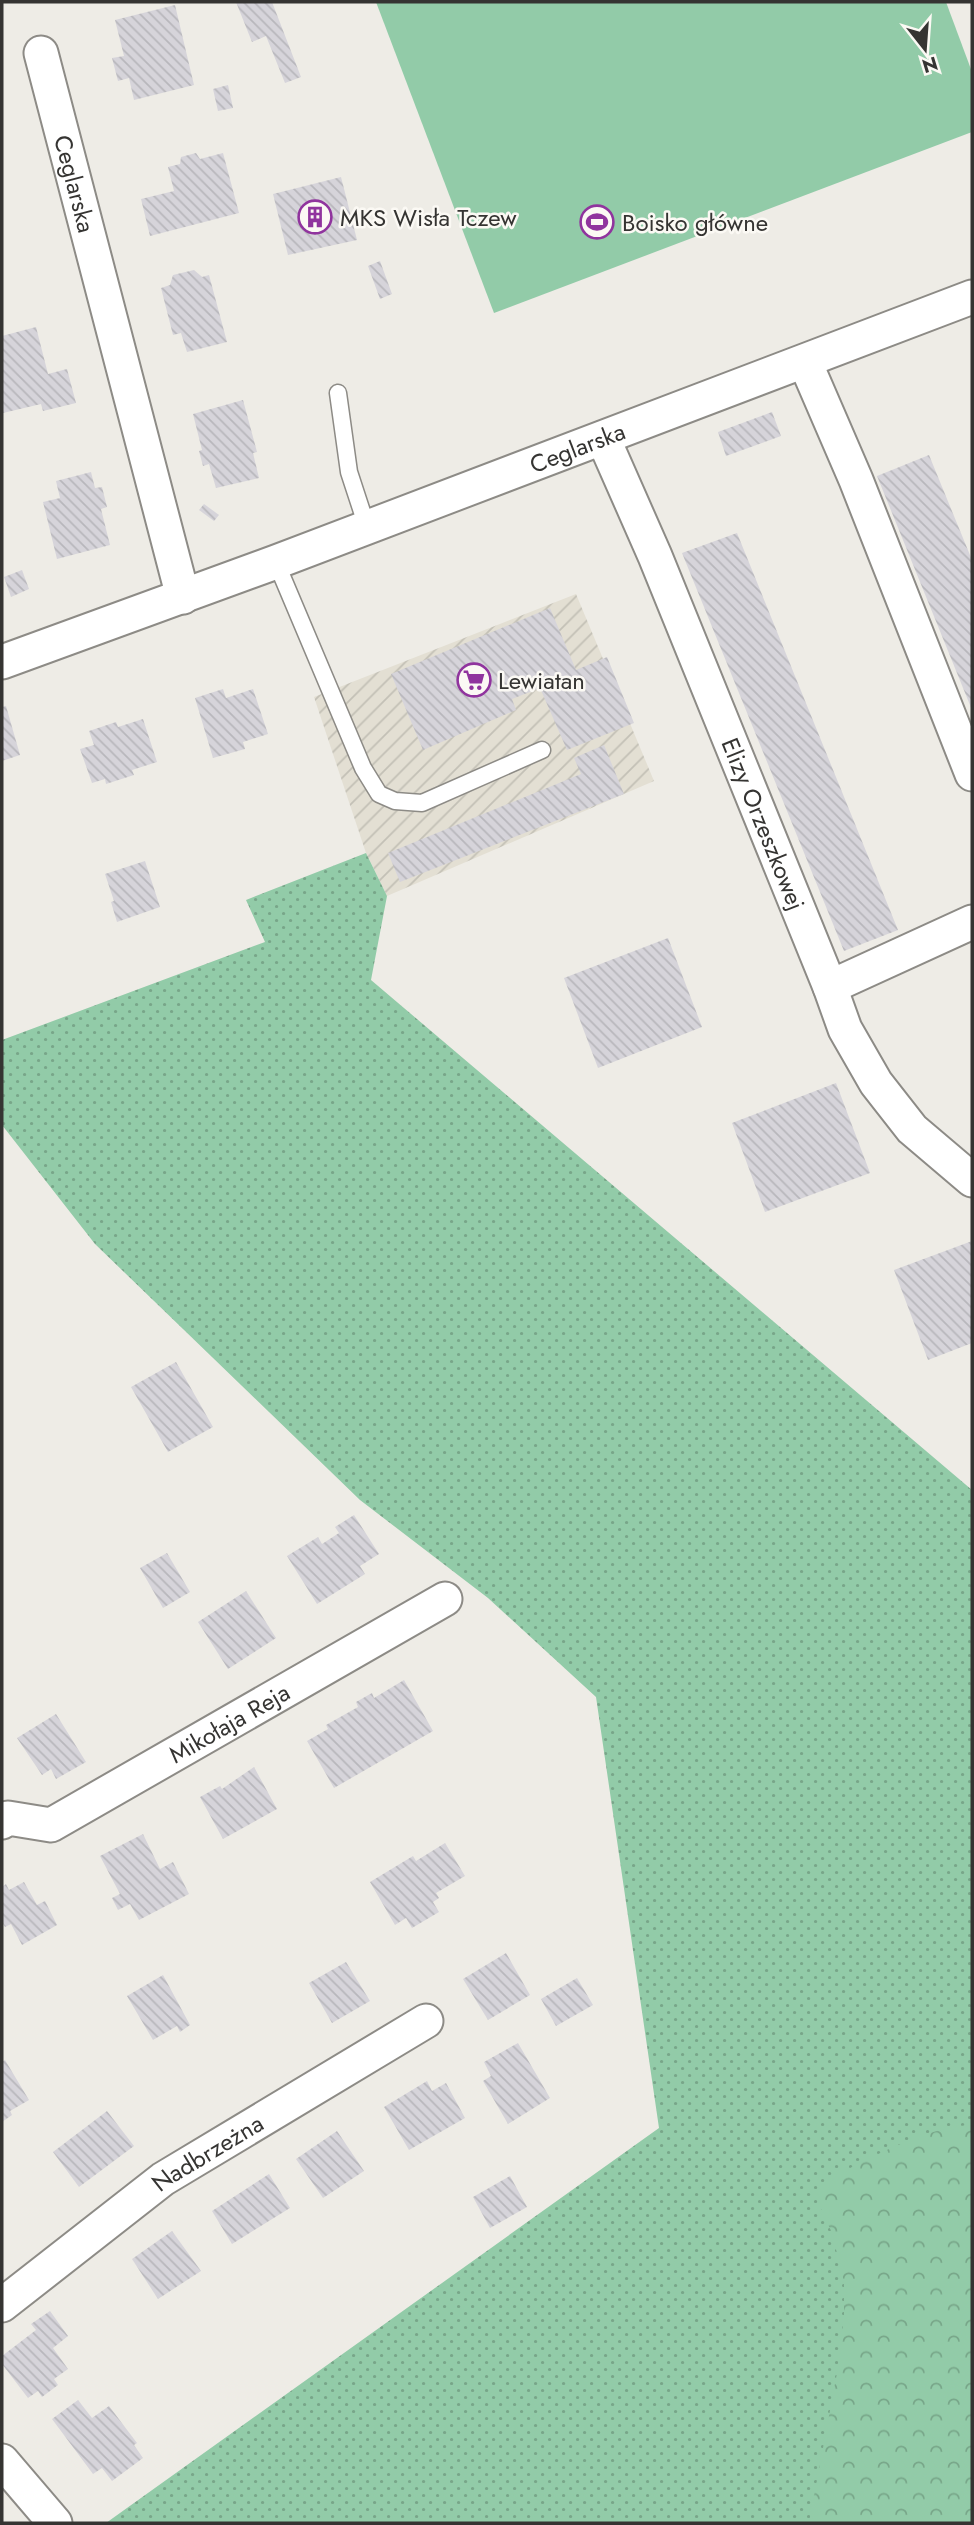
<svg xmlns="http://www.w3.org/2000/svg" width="974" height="2525" font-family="Jost,sans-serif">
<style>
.industrial{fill:url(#industrial-furrows)}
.grass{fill:url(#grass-dots)}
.park{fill:url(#park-crowns)}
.pitch{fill:#92cba8}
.building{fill:url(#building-back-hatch)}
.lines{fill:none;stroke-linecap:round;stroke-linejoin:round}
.lane-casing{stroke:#8d8b86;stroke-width:19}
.street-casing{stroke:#8d8b86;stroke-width:37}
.lane{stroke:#fff;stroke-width:16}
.street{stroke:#fff;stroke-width:33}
.labels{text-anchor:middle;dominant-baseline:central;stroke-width:5;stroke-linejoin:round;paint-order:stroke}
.street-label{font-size:24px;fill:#353432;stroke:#fbf9f4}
.poi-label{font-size:24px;fill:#353432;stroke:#fbf9f4;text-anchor:start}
</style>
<defs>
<pattern id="industrial-furrows" width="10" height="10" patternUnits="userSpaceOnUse" patternTransform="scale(1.75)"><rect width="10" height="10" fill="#e3dfd3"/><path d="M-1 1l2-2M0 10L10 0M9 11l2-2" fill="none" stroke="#c3c0b6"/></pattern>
<pattern id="grass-dots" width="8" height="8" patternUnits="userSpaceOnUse" patternTransform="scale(1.75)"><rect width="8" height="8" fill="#92cba8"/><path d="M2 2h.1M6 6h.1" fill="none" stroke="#78a689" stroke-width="1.8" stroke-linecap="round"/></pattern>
<pattern id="park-crowns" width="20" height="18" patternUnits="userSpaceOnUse" patternTransform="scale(1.75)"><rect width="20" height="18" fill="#92cba8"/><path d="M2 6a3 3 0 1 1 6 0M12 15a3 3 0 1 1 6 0" fill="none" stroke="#78a689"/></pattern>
<pattern id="building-back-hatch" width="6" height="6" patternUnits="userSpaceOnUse" patternTransform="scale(1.75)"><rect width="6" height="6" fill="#d6d4da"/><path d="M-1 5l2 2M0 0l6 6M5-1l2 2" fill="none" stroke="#b8b7bc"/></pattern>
</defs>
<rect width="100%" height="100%" fill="#eeece6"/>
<path class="industrial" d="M576,594L654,781L387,896L366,853L314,697Z"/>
<path class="grass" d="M366,853L387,896L371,980L972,1490V2523H106L659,2128L596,1697L488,1598L360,1500L95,1244L2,1125V1040L265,942L246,900Z"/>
<path class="park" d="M972,2125V2523H809L837,2373L844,2316V2282L832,2233L817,2200L826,2180C872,2158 921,2128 972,2125Z"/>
<path class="pitch" d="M376,2H946L972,72V132L494,313Z"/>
<g class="building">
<path d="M236,2H272L301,77L285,83L266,36L252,42Z"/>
<path d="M175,5L194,85L134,100L129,78L118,81L112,58L124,56L115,20Z"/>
<path d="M228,85L233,108L218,111L213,89Z"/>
<path d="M196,153L200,159L223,153L239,213L150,236L141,199L174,191L168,167L180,164L181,157Z"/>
<path d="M341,177L357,240L288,255L273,194Z"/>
<path d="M380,261L392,294L380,299L368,266Z"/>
<path d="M194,270L202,277L209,275L227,342L187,352L181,333L173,335L161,288L170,285L173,275Z"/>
<path d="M36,327L48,374L67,369L76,403L43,411L41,404L3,413L2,336Z"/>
<path d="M243,400L257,452L253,453L259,478L216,488L209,464L203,466L199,451L202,450L193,414Z"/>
<path d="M772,412L781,436L726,456L718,432Z"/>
<path d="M929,455L972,560V710L877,476Z"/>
<path d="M91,472L95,488L102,487L107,507L101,509L110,545L57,559L43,502L60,498L56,481Z"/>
<path d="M204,504L219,515L214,521L199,510Z"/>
<path d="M737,533L898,930L844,951L682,553Z"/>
<path d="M22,570L29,589L11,597L4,577Z"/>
<path d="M550,608L576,670L607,657L634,723L567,750L540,688L512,699L516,710L423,750L391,674Z"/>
<path d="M223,689L226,698L253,689L268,734L243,742L245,749L213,758L195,698Z"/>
<path d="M6,706L20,755L2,761V707Z"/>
<path d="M143,719L157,762L132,770L134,775L106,784L105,779L92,783L80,749L94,745L89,731L116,722L118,727Z"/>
<path d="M604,745L624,794L400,882L388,853L581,774L574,758Z"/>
<path d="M145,861L160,907L117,922L111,902L114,901L105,874Z"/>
<path d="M668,938L702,1027L598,1068L564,978Z"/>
<path d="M836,1083L870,1173L765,1212L732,1123Z"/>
<path d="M972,1241V1343L928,1360L894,1270Z"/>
<path d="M176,1362L213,1427L168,1452L131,1387Z"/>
<path d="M354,1515L379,1554L360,1566L365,1574L317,1604L287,1556L318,1537L322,1544L339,1533L335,1527Z"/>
<path d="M167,1553L190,1592L163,1608L140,1568Z"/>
<path d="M246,1591L276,1638L228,1669L198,1622Z"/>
<path d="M404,1680L433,1731L334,1788L307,1741L328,1729L326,1725L358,1707L356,1702L372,1693L374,1698Z"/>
<path d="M56,1714L86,1762L56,1779L51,1769L42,1775L17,1738Z"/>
<path d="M254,1767L277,1809L223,1839L200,1797L220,1786L222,1789Z"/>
<path d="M143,1834L160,1869L173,1862L189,1894L139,1920L130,1904L118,1910L112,1898L120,1894L100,1856Z"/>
<path d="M445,1843L465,1876L436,1893L439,1898L433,1902L439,1912L412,1928L406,1918L395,1925L370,1882L413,1856L416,1861Z"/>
<path d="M24,1882L37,1905L45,1901L57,1925L22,1945L11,1924L5,1927L2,1922V1887L6,1884L9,1890Z"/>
<path d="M506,1953L530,1995L488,2020L463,1979Z"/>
<path d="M346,1962L370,2001L332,2023L309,1983Z"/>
<path d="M163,1975L190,2025L180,2032L177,2026L153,2040L127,1996Z"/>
<path d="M577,1978L593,2005L556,2026L541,1999Z"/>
<path d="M518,2043L550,2098L508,2124L483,2081L491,2076L484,2062Z"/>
<path d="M5,2060L29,2100L10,2111L12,2115L2,2122V2062Z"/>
<path d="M427,2081L432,2091L446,2083L465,2118L409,2150L384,2107Z"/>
<path d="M107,2111L134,2146L79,2187L53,2152Z"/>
<path d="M337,2131L364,2171L323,2198L296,2159Z"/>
<path d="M269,2174L290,2208L232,2244L212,2211Z"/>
<path d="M510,2176L527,2207L490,2228L473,2197Z"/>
<path d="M172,2231L201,2271L158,2299L132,2259Z"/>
<path d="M50,2311L68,2336L53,2348L68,2369L54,2379L58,2385L42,2397L38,2391L28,2398L2,2364V2356L36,2330L31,2324Z"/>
<path d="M78,2400L92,2418L109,2406L137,2443L134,2445L143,2458L112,2481L102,2468L93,2474L52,2419Z"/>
</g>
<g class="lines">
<defs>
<g id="lane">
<path d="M338,393L349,472L367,527"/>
<path d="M276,562L363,768L379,794L395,801L422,803L542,750"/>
</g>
<g id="street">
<path id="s1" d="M41,53L183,597"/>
<path d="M805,362L856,480L972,774"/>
<path id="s2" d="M603,438L655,556L830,987L845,1029L876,1083L912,1129L972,1180"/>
<path id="s3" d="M2,662L276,562L972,297"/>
<path d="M830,987L972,922"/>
<path id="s4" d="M2,1822L8,1818L51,1825L445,1599"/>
<path id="s5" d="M2,2305L163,2179L426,2021"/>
<path d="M2,2461L55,2523"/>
</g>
</defs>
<use href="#lane" class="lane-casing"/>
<use href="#street" class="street-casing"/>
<use href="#lane" class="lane"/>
<use href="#street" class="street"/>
</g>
<defs>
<symbol id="building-ring" viewBox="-11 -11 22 22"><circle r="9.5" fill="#fbf9f4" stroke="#90349e" stroke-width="1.5"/><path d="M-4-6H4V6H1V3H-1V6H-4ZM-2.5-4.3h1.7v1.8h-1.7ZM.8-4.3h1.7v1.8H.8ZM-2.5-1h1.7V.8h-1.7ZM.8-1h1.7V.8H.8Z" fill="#90349e"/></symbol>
<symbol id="stadium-ring" viewBox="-11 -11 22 22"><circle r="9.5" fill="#fbf9f4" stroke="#90349e" stroke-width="1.5"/><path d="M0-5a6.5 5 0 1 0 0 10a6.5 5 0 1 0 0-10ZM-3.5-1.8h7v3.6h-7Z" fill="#90349e"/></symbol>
<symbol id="supermarket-ring" viewBox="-11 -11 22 22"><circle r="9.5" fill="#fbf9f4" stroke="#90349e" stroke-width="1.5"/><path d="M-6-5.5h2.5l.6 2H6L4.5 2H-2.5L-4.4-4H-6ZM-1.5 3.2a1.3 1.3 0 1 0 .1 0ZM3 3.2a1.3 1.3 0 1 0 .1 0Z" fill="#90349e"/></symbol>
</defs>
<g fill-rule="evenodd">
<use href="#building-ring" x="296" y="198" width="38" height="38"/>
<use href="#stadium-ring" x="578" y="203" width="38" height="38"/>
<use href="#supermarket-ring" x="455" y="661" width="38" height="38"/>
</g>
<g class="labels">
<g class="street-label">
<text stroke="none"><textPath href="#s1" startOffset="135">Ceglarska</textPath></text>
<text stroke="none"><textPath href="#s3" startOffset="614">Ceglarska</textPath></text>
<text stroke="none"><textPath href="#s2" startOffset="418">Elizy Orzeszkowej</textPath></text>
<text stroke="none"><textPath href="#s4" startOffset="256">Mikołaja Reja</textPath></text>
<text stroke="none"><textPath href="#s5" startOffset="256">Nadbrzeżna</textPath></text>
</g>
<g class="poi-label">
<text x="340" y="217">MKS Wisła Tczew</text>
<text x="622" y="222">Boisko główne</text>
<text x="498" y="680">Lewiatan</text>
</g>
</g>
<rect width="974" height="2525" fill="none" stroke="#353432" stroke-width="7"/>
<g transform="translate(925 49) rotate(163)" stroke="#fbf9f4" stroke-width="5" paint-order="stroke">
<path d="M0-5L12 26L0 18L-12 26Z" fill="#353432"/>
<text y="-10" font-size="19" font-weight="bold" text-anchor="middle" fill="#353432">N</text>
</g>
</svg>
